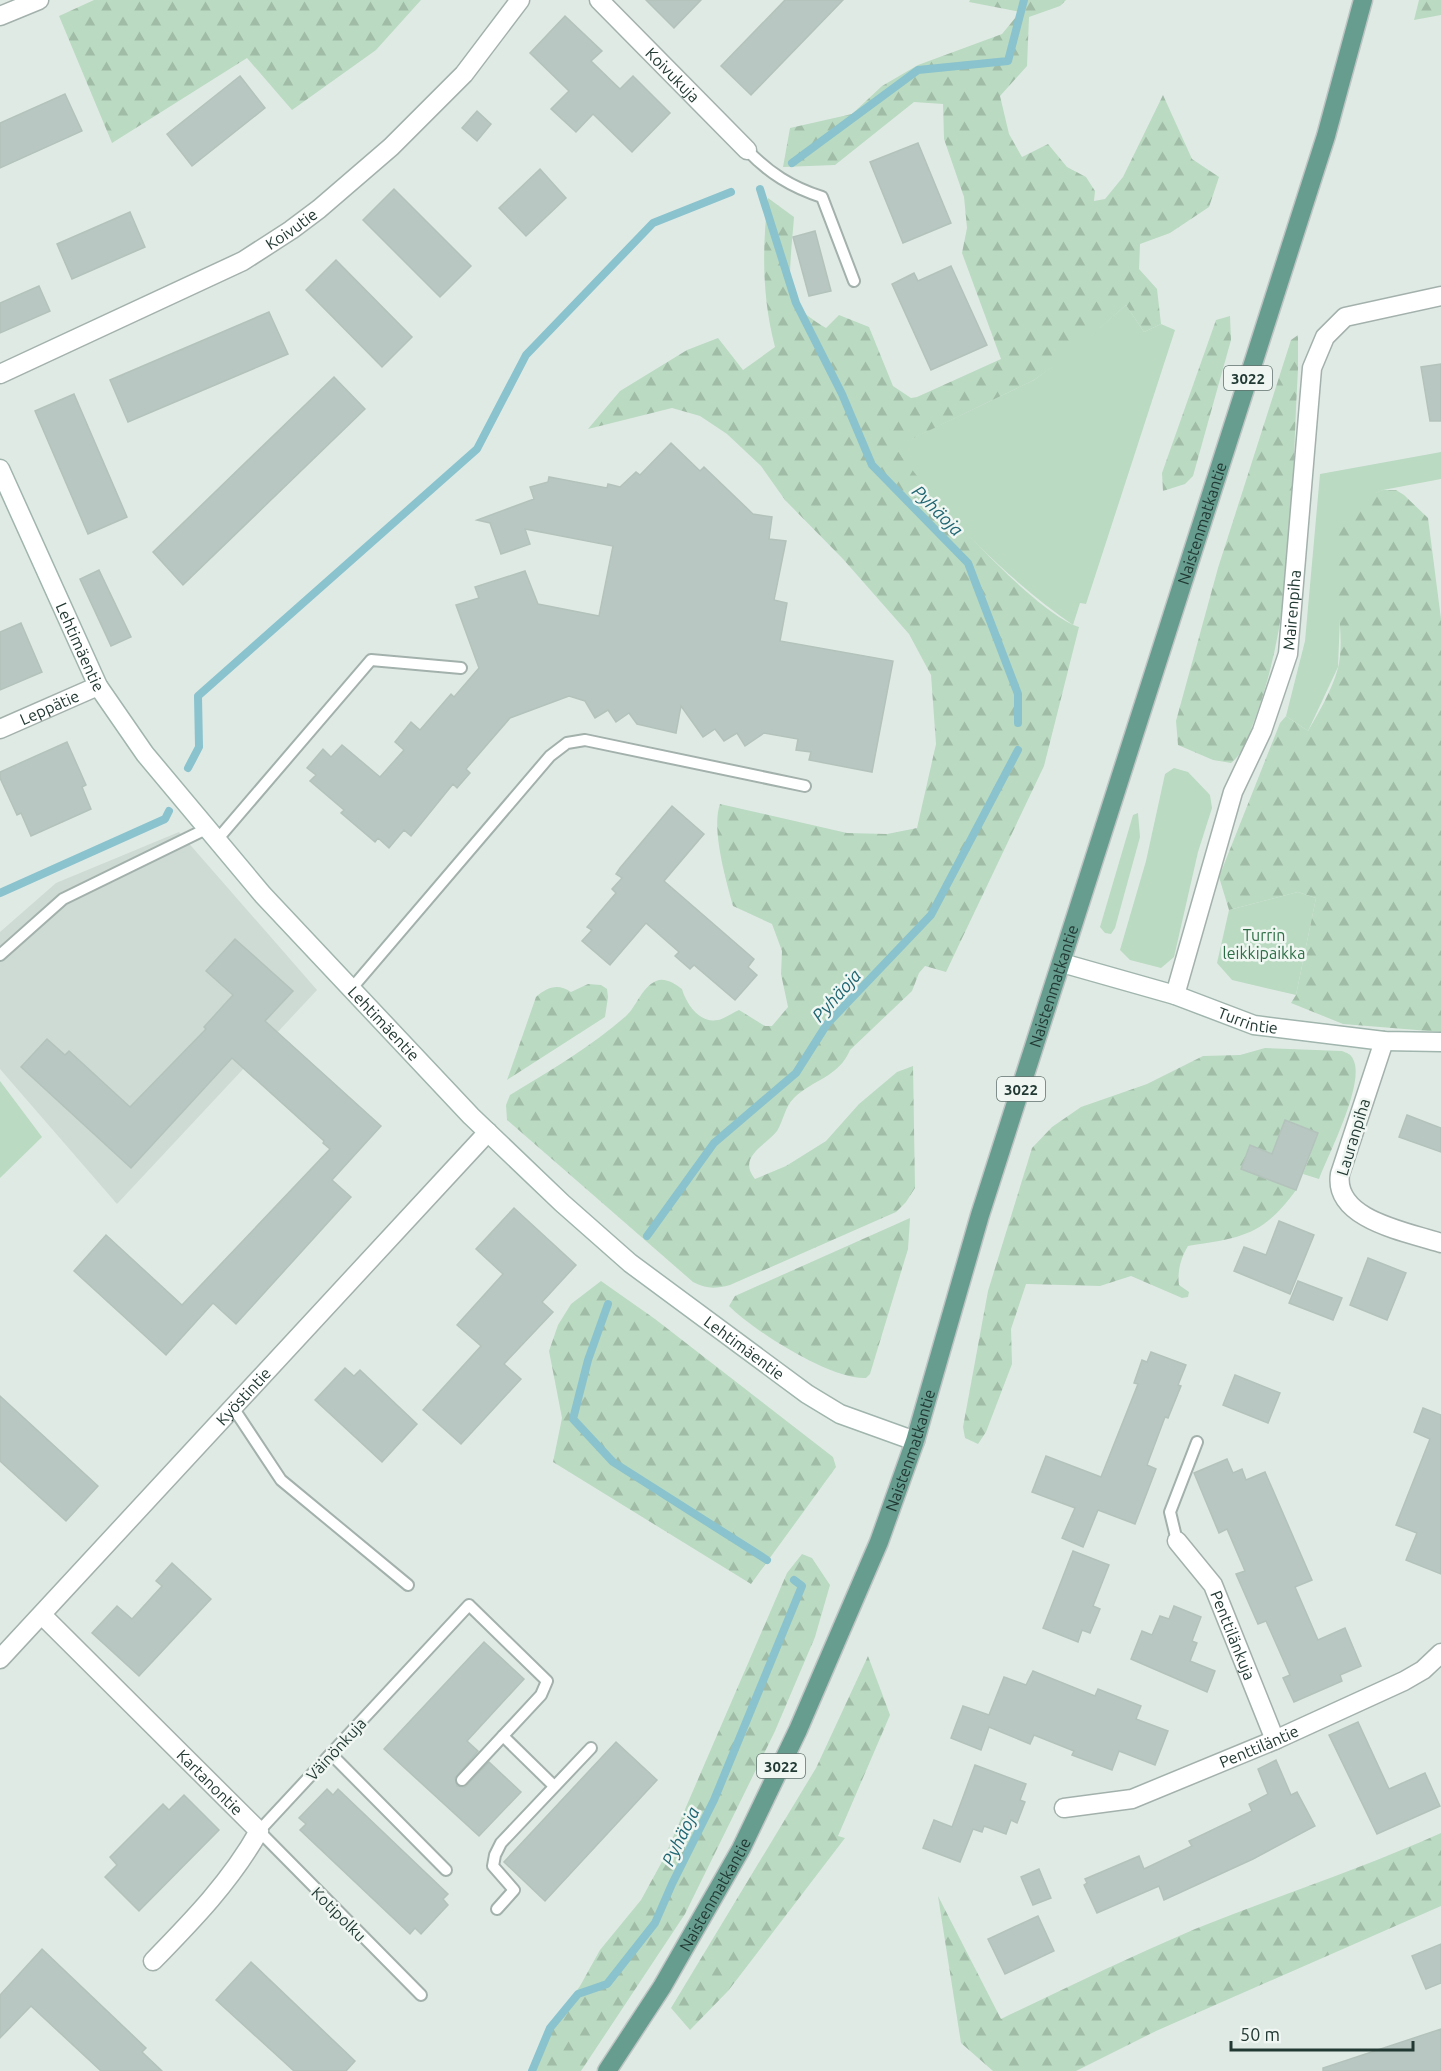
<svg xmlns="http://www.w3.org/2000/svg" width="1441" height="2071" font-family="Ubuntu,sans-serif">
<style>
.built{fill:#cedad4}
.green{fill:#badac2}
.forest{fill:url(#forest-firs)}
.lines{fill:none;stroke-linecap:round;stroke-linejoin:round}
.stream{stroke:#8ac3cd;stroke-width:8}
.building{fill:#b8c7c1;stroke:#b3c3bc;stroke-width:1.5}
.lane-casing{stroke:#a3b1ac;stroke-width:14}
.street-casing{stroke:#a3b1ac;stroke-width:21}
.secondary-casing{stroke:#a0b5ad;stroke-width:21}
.primary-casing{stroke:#bdc4c2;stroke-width:21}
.lane{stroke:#fff;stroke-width:10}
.street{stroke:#fff;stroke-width:18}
.secondary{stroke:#fff;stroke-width:18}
.primary{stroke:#669d8f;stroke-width:18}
.labels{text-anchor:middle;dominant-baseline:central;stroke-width:5;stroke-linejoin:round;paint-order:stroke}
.shield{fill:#f0f7f3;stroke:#60726d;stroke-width:1.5}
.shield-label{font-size:15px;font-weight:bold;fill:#223933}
.street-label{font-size:16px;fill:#223933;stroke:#f0f7f3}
.park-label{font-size:16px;fill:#2e6e46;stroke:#f0f7f3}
.water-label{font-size:18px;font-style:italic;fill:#1f6572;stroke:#f0f7f3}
</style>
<defs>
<pattern id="forest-firs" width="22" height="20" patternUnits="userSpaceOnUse" patternTransform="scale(1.5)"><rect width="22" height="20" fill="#badac2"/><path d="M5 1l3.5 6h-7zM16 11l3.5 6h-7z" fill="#a0bca7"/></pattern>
</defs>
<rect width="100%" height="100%" fill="#e0eae5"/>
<path class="built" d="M179,832L317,990L117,1204L0,1069V932L56,883Z"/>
<g class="green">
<path d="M1126,305L1144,332L1161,324L1175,330L1086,604L1080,603L1073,625C1007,579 941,513 894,447L1034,380L1072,352Z"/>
<path d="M1441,452V479L1383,490L1358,500L1340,617L1338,667L1308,731L1286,716L1305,641L1320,474Z"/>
<path d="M1174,768L1188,772L1210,795L1212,808L1198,852L1174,957L1161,968L1130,960L1120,950L1146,861L1165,774Z"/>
<path d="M1138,813L1140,837L1115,928L1111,934L1105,933L1100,927L1133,815Z"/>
<path d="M1298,892L1316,898L1296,995L1232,980L1217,963L1229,910Z"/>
<path d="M0,1081L42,1137L0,1178Z"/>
</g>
<g class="forest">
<path d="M94,0H421L376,50L292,110L247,58L112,143L59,16Z"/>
<path d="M970,0H1066L1060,6L1029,17L1027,66L1000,96L1009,134L1022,157L1048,144L1067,167L1086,177L1095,191L1094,201L1105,199L1123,177L1163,95L1192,159L1219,177L1209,207L1170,233L1140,244L1139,269L1157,289L1161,324L1144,332L1126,305L1072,353L1034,380L895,447C924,489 1033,613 1079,627L1044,766L946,972L925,966L919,973L912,991L850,1050C839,1077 812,1080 794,1098C784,1108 784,1120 777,1131C765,1146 737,1157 755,1179L786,1166L826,1141L859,1104L897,1072L913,1066L915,1188L906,1202L896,1212L730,1285C715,1289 706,1289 693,1282L507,1120L506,1105L510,1095C549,1071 591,1047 626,1016C637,1006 641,988 656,981C665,977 675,984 682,989C686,1003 699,1024 718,1020C724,1019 732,1013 739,1010L765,1026H772L788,1007L781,974L782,951L772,924L733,906C726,880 711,829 720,804L847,833L887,834L917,828L936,744L931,675L909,634L843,559L785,500L761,466L727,434L700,416L672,408L588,429L620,391L687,350L718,338L743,370L775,347C762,297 762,249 768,198L794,217C793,233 787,283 792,296C798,311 813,320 826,328L839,315L869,327L893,386L911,398L917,397L1001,359L962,253L967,228L964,197L944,139L943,104L914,102L835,165L783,167L790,128L852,114L882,86L918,65L1002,34L1020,12L969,2Z"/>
<path d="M1419,0H1441V15L1414,20Z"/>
<path d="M1230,316L1231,340L1193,476L1185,484L1163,491L1162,473L1216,320Z"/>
<path d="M1298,335V369C1291,484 1296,606 1256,716C1249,733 1246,751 1231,763L1213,760L1178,745L1176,721L1218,568L1291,340Z"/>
<path d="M1383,490H1396L1404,495L1428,518L1441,619V1032L1343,1024L1291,1003L1296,995L1316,898L1298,892L1229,910L1219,877L1280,723L1286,716L1308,731C1319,712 1332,690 1338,668C1350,621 1315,533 1357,500C1363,495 1375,493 1383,490Z"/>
<path d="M588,984L601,985L607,989L608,997L605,1017L507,1080L536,997C547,987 558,983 571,992Z"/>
<path d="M1265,1048L1342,1051C1347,1053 1351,1054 1353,1059C1366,1082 1328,1155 1319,1179L1303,1174L1318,1133L1286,1120L1272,1154L1250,1145L1241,1169L1296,1190C1263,1236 1241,1238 1188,1246C1181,1257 1177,1272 1179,1285L1189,1292L1188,1297L1182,1298L1131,1276L1100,1286L1026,1284L1011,1329L1012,1364L986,1432L978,1444L965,1438L963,1427L988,1291L1032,1148L1052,1127L1081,1107L1147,1084L1203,1056L1240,1055Z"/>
<path d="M910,1218L908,1249L870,1374L866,1378C831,1380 754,1331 729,1306L735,1296Z"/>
<path d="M601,1281L655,1319L833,1457L836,1467L751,1584L553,1462L562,1418L549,1351L558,1325L571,1304Z"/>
<path d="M802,1554L812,1558L830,1585L815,1637L775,1731L685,1914L581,2071H532L550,2028L580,1986L600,1950L641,1900L664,1858L787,1573Z"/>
<path d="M868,1656L890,1715L838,1836L845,1838L728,1991L690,2030L671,2008L816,1768Z"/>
<path d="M1441,1833V1906L1156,2031L1076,2071H993L961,2043L938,1896L1001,2019C1065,1988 1130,1957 1195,1929C1277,1896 1361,1869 1441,1833Z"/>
</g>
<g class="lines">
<g class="stream">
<path d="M792,163L918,70L1008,61L1024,0"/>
<path d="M760,189L796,303L842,394L872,465L968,563L1018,694V723"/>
<path d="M188,768L199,747L198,696L477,449L526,355L653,223L731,192"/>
<path d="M0,893L165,819L169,811"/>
<path d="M647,1236L714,1143L796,1073L827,1024L931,915L1018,750"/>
<path d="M608,1304L588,1360L573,1419L613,1462L767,1560"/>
<path d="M532,2071L550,2028L578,1994L607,1984L655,1923L672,1884L714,1800L802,1586L794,1580"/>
</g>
</g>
<g class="building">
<path d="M646,0H701L674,28Z"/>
<path d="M785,0H843L751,95L721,66Z"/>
<path d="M565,16L602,51L591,61L620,89L633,76L670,113L632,152L593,114L576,132L551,109L569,91L530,53Z"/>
<path d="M240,76L265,108L192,166L167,134Z"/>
<path d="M65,94L82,131L0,168V123Z"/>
<path d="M477,111L491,124L477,141L462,128Z"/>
<path d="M918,143L951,223L903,243L870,162Z"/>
<path d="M540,169L566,198L526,236L499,208Z"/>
<path d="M394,189L471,266L440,297L363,220Z"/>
<path d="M130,212L145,247L72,279L57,244Z"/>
<path d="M815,231L831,291L809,296L793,237Z"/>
<path d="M336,260L412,337L382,367L306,290Z"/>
<path d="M951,266L987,345L931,370L892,284L914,273L918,281Z"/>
<path d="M39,286L50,311L0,333V303Z"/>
<path d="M269,312L288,354L128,422L110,380Z"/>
<path d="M1441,364V421H1430L1421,367Z"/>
<path d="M334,377L365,409L183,585L153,552Z"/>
<path d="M74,394L127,517L88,534L35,411Z"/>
<path d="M671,443L700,471L704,467L753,514L772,517L769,539L786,541L774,600L787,603L780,641L893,661L872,772L809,760L811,752L796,750L798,739L764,733L745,746L737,733L724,741L715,729L703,737L681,706L676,733L637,724L629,713L616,722L608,710L595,718L585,701L569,696L510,718L466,769L470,773L457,788L453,784L411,836L404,830L389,848L378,838L375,842L341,813L344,810L310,781L316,775L307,768L323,749L331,757L342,745L380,777L404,750L395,742L411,722L420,730L451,694L454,697L479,668L456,605L479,598L475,587L525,571L538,604L599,616L613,546L525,529L530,544L501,554L490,523L477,520L534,499L530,487L548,482L549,477L607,488L608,484L620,487L636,472L640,475Z"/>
<path d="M99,570L131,637L111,646L80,579Z"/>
<path d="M21,623L42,672L0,690V632Z"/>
<path d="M67,742L86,785L82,787L91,809L31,836L21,813L17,815L0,778V772Z"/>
<path d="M672,806L704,834L664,881L754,959L748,967L757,975L735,1000L694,965L690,969L675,956L679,952L646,923L610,965L582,941L592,930L587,927L616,893L612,889L622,878L616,874L620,868Z"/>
<path d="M235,939L293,991L265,1021L381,1126L332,1180L351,1197L236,1324L213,1303L166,1355L74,1271L106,1235L182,1305L330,1149L323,1143L324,1141L232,1058L131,1168L21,1067L47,1039L65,1055L69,1051L130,1107L206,1029L204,1027L233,995L206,971Z"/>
<path d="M1407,1115L1441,1128V1152L1399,1137Z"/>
<path d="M1285,1120L1318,1133L1296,1190L1241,1169L1250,1145L1272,1154Z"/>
<path d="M514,1208L576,1265L542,1302L553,1312L504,1364L521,1379L461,1444L423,1410L481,1346L457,1325L503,1274L476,1249Z"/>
<path d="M1279,1221L1314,1235L1290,1294L1234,1271L1244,1247L1266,1255Z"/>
<path d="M1368,1258L1406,1273L1387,1320L1350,1305Z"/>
<path d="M1298,1281L1342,1298L1333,1320L1289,1303Z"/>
<path d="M1151,1352L1186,1365L1178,1385L1181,1386L1168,1418L1165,1417L1147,1465L1156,1469L1135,1524L1098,1510L1083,1547L1062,1538L1075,1508L1032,1492L1046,1456L1101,1477L1138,1384L1134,1383L1142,1360L1147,1362Z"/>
<path d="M345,1368L354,1376L360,1370L417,1424L382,1462L315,1400Z"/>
<path d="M1235,1375L1280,1393L1268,1423L1223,1405Z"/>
<path d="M0,1396L98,1486L66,1521L0,1461Z"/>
<path d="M1423,1408L1441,1415V1574L1406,1560L1417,1533L1396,1525L1430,1439L1414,1432Z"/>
<path d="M1227,1459L1233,1473L1242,1469L1246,1480L1265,1472L1312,1580L1295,1587L1318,1640L1345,1628L1361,1666L1340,1675L1342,1681L1294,1702L1283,1678L1290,1675L1266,1621L1258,1624L1236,1574L1245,1571L1227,1529L1219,1533L1194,1473Z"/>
<path d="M1073,1551L1109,1565L1093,1606L1100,1609L1090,1633L1082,1630L1078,1642L1043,1628Z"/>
<path d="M172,1563L211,1599L139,1676L92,1633L117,1606L132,1619L162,1586L156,1581Z"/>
<path d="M1174,1606L1201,1617L1192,1641L1197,1643L1190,1661L1215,1671L1207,1692L1131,1659L1142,1631L1152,1635L1160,1616L1169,1619Z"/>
<path d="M484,1642L524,1679L467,1741L478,1751L455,1778L457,1786L465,1787L489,1762L521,1792L479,1836L384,1749Z"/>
<path d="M1033,1671L1095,1696L1098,1689L1141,1706L1136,1719L1168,1731L1155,1765L1119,1751L1112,1770L1072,1755L1074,1751L1034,1735L1030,1744L989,1727L981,1750L951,1738L963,1706L989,1715L1004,1677L1026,1685Z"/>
<path d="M1358,1722L1389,1789L1425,1773L1440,1806L1377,1834L1329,1735Z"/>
<path d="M616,1742L657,1780L545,1901L504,1862Z"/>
<path d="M1276,1760L1291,1795L1297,1792L1315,1826L1253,1859L1164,1900L1159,1886L1097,1913L1084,1885L1087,1883L1085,1879L1139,1856L1144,1869L1192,1846L1189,1841L1252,1811L1249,1804L1268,1794L1258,1769Z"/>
<path d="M975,1765L1026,1784L1020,1800L1025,1802L1017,1823L1011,1820L1006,1834L984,1826L982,1832L973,1829L960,1862L923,1848L934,1820L952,1827Z"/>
<path d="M327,1789L333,1795L338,1789L448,1894L443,1899L448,1905L421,1934L415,1928L410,1934L300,1830L306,1824L299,1818Z"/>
<path d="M184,1795L219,1830L139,1911L105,1877L117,1865L110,1857L163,1804L169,1810Z"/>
<path d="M1039,1869L1051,1898L1033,1905L1021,1877Z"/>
<path d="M1038,1916L1054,1951L1005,1974L988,1939Z"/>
<path d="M1441,1944V1983L1426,1989L1412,1956Z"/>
<path d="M42,1949L146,2048L142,2052L162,2071H101L31,2006L0,2038V1995Z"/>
<path d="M251,1962L355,2061L346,2071H294L216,2000Z"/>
<path d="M1441,2029V2071H1323V2068Z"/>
</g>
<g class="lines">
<defs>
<g id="lane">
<path d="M747,150C769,173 791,187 822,197L854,281"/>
<path d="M216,841L371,660L461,668"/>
<path d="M0,955L63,899L206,829"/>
<path d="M352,988L550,756L567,743L585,740L805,786"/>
<path d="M234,1409L281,1480L408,1585"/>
<path d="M1177,1541L1170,1512L1197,1442"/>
<path d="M503,1736L554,1786"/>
<path d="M331,1754L446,1870"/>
<path d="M497,1909L514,1890L493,1866L495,1855L501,1843L591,1748"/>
<path d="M421,1995L259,1831L469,1605L547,1681L541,1695L462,1780"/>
</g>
<g id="street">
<path id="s1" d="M599,0L747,150"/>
<path d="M0,16L39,0"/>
<path id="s2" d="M0,374L243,261L291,230L319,209L391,147L464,74L520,0"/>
<path id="s3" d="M0,729L98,686"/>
<path id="s4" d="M1175,995L1233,792L1262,731L1288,654L1312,368L1325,337L1345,317L1441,296"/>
<path d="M1384,1041L1340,1174C1333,1220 1408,1232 1441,1243"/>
<path id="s5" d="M1177,1541L1213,1585L1275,1740"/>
<path id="s6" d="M42,1615L259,1831C231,1881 193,1920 153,1961"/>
<path id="s7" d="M0,1659L488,1132"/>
<path id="s8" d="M1064,1808L1132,1799L1275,1740L1404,1681L1423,1670L1441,1653"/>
</g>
<g id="secondary">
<path id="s9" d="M0,469L98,686L145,754L263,895L471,1116L562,1203L630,1263L807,1394L840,1414L915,1441"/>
<path id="s10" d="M1062,963L1175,995L1254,1025L1384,1041L1441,1042"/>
</g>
<g id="primary">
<path id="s11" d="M607,2071L662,1987L741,1849L798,1730L879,1542L915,1441L980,1215L1326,136L1363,0"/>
</g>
</defs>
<use href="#lane" class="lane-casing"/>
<use href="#street" class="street-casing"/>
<use href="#secondary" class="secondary-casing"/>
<use href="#primary" class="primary-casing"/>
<use href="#lane" class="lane"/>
<use href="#street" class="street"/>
<use href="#secondary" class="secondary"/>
<use href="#primary" class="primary"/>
</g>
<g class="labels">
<g class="shield">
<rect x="1224" y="366" width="48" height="24" rx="4.5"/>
<rect x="997" y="1077" width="48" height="24" rx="4.5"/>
<rect x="757" y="1754" width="48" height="24" rx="4.5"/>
</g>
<g class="shield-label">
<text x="1248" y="378">3022</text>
<text x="1021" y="1089">3022</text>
<text x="781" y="1766">3022</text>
</g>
<g class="street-label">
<text stroke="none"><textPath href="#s1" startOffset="105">Koivukuja</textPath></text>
<text stroke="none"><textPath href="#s2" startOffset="326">Koivutie</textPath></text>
<text stroke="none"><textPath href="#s11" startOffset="1665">Naistenmatkantie</textPath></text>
<text stroke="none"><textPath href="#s4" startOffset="404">Mairenpiha</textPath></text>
<text stroke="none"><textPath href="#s9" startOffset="195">Lehtimäentie</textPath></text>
<text stroke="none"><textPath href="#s3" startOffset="54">Leppätie</textPath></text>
<text stroke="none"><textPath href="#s11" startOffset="1179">Naistenmatkantie</textPath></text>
<text stroke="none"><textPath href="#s10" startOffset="195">Turrintie</textPath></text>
<text stroke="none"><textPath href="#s9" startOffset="681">Lehtimäentie</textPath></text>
<text transform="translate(1353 1137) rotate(-73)">Lauranpiha</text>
<text stroke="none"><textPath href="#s9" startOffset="1167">Lehtimäentie</textPath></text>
<text stroke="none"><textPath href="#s7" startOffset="358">Kyöstintie</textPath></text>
<text stroke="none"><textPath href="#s11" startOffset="693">Naistenmatkantie</textPath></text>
<text stroke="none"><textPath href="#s5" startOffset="111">Penttilänkuja</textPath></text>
<text stroke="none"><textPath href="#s8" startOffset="206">Penttiläntie</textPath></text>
<text transform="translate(336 1749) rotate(-47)">Väinönkuja</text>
<text stroke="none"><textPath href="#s6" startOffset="237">Kartanontie</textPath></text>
<text stroke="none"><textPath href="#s11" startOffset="207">Naistenmatkantie</textPath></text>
<text transform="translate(339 1914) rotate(45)">Kotipolku</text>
</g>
<g class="park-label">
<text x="1264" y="935">Turrin<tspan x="1264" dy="18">leikkipaikka</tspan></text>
</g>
<g class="water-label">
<text transform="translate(938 510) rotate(45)">Pyhäoja</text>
<text transform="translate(836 995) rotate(-48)">Pyhäoja</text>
<text transform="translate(680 1836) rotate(-64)">Pyhäoja</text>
</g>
</g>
<path d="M1231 2041v9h182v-9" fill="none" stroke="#223933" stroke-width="3"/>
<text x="1240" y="2041" font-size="18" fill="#223933" stroke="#f0f7f3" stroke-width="4.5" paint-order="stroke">50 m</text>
</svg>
